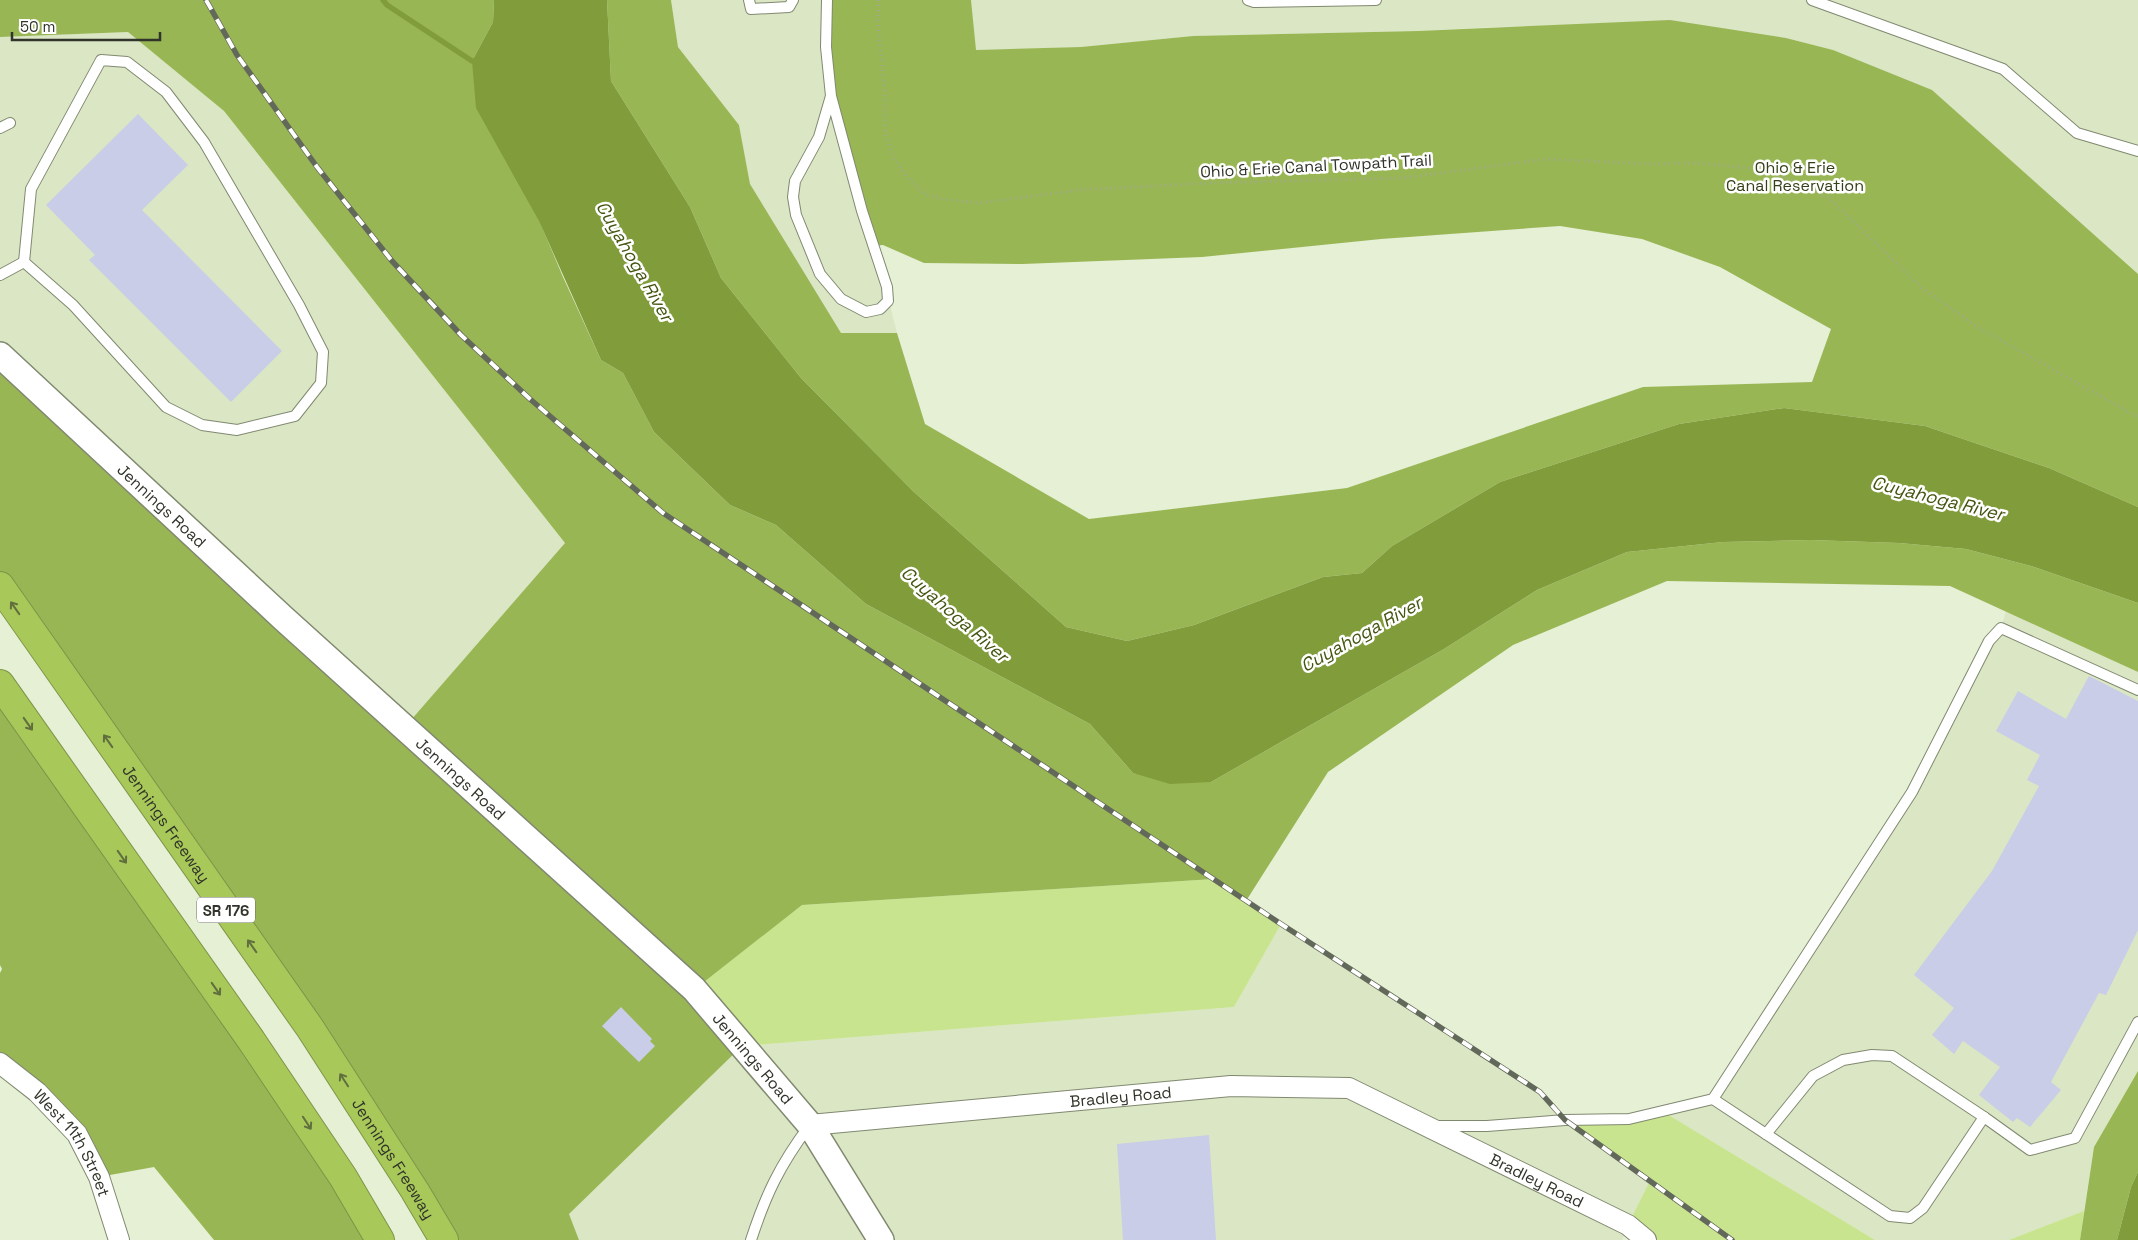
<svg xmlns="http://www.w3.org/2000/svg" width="2138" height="1240" font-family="'Space Grotesk',sans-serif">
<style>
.built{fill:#dae6c4}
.green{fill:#c9e48f}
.forest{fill:#99b655}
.water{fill:#819c3b}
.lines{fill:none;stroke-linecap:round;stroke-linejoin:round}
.stream{stroke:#819c3b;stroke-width:5.5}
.building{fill:#c9cde7}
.service-casing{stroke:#808970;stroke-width:12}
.minor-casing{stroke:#808970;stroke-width:22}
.tertiary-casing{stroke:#808970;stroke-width:28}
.motorway-casing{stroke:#7e9449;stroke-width:30}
.path{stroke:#a1a994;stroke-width:3;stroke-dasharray:1 4;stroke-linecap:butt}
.service{stroke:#fff;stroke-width:10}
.minor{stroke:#fff;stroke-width:20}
.tertiary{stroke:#fff;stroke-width:25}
.motorway{stroke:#a8c859;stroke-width:28}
.rail-casing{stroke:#63695a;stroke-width:5.5}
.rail{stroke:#fff;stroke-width:4;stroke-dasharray:11;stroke-linecap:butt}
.oneway{stroke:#606f3d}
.labels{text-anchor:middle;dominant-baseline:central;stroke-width:5;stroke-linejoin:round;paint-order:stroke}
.shield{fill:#fff;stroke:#6e716a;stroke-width:1}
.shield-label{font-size:15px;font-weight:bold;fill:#30342a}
.street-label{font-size:16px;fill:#30342a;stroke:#fff}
.park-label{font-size:16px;fill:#344018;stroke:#fff}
.water-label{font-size:18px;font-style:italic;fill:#43550f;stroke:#fff}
</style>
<rect width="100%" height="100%" fill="#e6f0d5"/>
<g class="built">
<path d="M671,0H827L881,270L897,333L841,334L750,185L739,125L678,47Z"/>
<path d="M971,0H2138V284L1833,50L1786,38L1670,24L1494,27L1418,31L1193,36L1081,47L975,50Z"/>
<path d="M128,32L224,111L565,543L404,728L0,355V37Z"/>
<path d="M2006,611L2138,672V1071L2094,1147L2084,1211L2009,1240H1875L1662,1111L1713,1099L1905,803L2001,628Z"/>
<path d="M1281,924L1540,1092L1565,1120L1652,1179L1622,1240H579L569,1214L742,1046L1234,1007Z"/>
</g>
<g class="green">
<path d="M1214,879L1281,924L1234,1007L742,1046L694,989L802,905Z"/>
<path d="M1662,1111L1875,1240H1646L1628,1225L1651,1179L1565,1120Z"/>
<path d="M2084,1211L2080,1240H2009Z"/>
</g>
<g class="forest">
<path d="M0,0H494L493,22L472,61L563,277L601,360L623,373L654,432L730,505L776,525L866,604L1090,724L1133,773L1211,782L1444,649L1537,590L1627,552L1723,542L1811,540L1899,543L1966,549L2031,566L2138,603V672L1950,586L1667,581L1513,645L1328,772L1246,901L1214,879L802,905L695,989L742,1046L569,1214L579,1240H444L0,586V355L404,728L565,543L224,111L128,32L0,37Z"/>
<path d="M607,0H671L678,47L739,125L750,184L841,333H897L925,424L1089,519L1347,488L1643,387L1812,382L1831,329L1720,267L1642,239L1560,226L1381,239L1202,257L1023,264L924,263L883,245L873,246L831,96L827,0H971L976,50L1081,47L1193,36L1418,31L1670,20L1786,38L1833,50L1932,90L2138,274V507L2049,468L1925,426L1784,408L1679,424L1500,482L1392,546L1362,573L1323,577L1194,625L1127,641L1066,627L914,492L801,378L721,278L690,207L611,81Z"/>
<path d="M0,684L380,1240H214L154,1167L99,1177L77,1134L0,1063V973L2,969L0,965Z"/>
<path d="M2138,1071V1172L2131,1187L2117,1240H2080L2094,1147Z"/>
</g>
<g class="water">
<path d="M494,0H607L611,81L690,207L721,278L801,378L914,492L1066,627L1127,641L1194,625L1323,577L1362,573L1392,546L1500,482L1679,424L1784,408L1925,426L2049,468L2138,507V603L2031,566L1966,549L1899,543L1811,540L1723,542L1627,552L1537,590L1444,649L1211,782L1170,784L1133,773L1090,724L866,604L776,525L730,505L654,432L623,373L601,360L539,221L476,108L472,61L493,22Z"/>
<path d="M2138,1172V1240H2117L2131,1187Z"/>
</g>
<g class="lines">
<path class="stream" d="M383,0L387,5L472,61H479"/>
</g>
<g class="building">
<path d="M138,114L188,165L142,210L282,351L231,402L89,260L95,255L46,205Z"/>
<path d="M2089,676L2138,701V930L2106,995L2099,993L2051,1082L2061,1090L2030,1127L2017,1118L2013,1122L1979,1095L2000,1067L1963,1041L1954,1054L1932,1035L1954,1008L1914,975L1992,871L2039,786L2027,780L2040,755L1996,731L2018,691L2066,719Z"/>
<path d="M621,1007L652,1039L650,1041L655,1046L639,1062L602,1026Z"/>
<path d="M1209,1135L1216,1240H1123L1117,1144Z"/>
</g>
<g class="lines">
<defs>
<g id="service">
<path d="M749,0L751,9L789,7L793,0"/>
<path d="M827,0L826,47L831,96L862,211L887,287L888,301L880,309L866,312L841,299L820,274L796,215L793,197L795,181L819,137L831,96"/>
<path d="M1248,0L1254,2L1376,0"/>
<path d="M1812,0L2003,69L2077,133L2138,151"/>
<path d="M101,60L127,62L166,92L204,142L299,305L323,352L321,383L295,416L237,430L202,425L166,407L73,305L24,262L31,189Z"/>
<path d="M0,128L10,123"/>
<path d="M0,275L24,262"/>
<path d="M1713,1099L1890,1216L1910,1218L1923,1208L1984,1117L2030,1150L2075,1138L2138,1022"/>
<path d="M1436,1126H1487L1565,1120L1629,1119L1713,1099L1912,792L1989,641L2001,628L2138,690"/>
<path d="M1766,1134L1813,1076L1843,1060L1872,1055L1892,1056L1984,1117"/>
<path d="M751,1240C766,1194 780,1165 809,1126"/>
</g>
<g id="minor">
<path id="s1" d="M0,1063L37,1092L77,1134L99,1177L119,1240"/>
<path id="s2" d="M810,1125L1231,1086L1349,1088L1628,1225L1646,1240"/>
</g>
<g id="tertiary">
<path id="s3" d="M0,355L283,618L694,989L810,1125L881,1240"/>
</g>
<g id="motorway">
<path id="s4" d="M0,586L310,1028L415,1191L444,1240"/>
<path d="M0,684L251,1040L343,1177L380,1240"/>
</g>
</defs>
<use href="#service" class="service-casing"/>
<use href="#minor" class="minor-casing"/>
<use href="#tertiary" class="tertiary-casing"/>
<use href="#motorway" class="motorway-casing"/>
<path class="path" d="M878,0L879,36L885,93V132L894,159L908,178L925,194L942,199L980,203L1078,190L1209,183L1403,178L1546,159L1648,164L1697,163L1759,169L1787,178L1829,198L1923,289L1979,328L2138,417"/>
<use href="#service" class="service"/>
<use href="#minor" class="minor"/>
<use href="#tertiary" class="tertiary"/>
<use href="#motorway" class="motorway"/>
<defs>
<path id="rail" d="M206,0L237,55L317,167L392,261L461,335L530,399L663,513L1281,924L1540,1092L1565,1120L1732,1240"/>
</defs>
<use href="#rail" class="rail-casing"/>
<use href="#rail" class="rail"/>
</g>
<defs><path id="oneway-shaft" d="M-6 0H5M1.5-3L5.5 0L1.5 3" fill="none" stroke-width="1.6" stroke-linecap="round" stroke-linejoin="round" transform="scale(1.25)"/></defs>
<g class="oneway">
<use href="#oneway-shaft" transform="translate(15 608) rotate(-125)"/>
<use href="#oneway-shaft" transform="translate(28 724) rotate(55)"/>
<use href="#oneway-shaft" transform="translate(108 741) rotate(-125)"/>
<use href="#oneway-shaft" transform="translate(122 857) rotate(55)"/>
<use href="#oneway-shaft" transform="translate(252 946) rotate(-125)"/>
<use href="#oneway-shaft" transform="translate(216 989) rotate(55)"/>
<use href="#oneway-shaft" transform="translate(344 1080) rotate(-123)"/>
<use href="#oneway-shaft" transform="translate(307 1123) rotate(57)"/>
</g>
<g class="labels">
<rect class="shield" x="197" y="897.5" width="58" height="25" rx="4"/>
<g class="shield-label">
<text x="226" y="910">SR 176</text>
</g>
<g class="street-label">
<text transform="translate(1316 166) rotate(-3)">Ohio &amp; Erie Canal Towpath Trail</text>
<text stroke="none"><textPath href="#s3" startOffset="221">Jennings Road</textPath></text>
<text stroke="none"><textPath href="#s3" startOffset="626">Jennings Road</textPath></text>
<text stroke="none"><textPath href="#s4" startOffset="290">Jennings Freeway</textPath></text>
<text stroke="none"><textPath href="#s3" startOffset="1031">Jennings Road</textPath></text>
<text stroke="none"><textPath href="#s2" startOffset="312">Bradley Road</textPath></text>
<text stroke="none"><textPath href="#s1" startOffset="110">West 11th Street</textPath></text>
<text stroke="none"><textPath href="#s4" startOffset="695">Jennings Freeway</textPath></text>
<text stroke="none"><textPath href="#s2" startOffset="750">Bradley Road</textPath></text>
</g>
<g class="park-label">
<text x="1795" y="167">Ohio &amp; Erie<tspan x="1795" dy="18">Canal Reservation</tspan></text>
</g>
<g class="water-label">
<text transform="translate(635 261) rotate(60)">Cuyahoga River</text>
<text transform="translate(1938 498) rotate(14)">Cuyahoga River</text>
<text transform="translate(955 614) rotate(41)">Cuyahoga River</text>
<text transform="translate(1361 634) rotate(-29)">Cuyahoga River</text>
</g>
</g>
<path d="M12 32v8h148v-8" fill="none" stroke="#30342a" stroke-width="2.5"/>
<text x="20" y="32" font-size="15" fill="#30342a" stroke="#ffffff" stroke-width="4" paint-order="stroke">50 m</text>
</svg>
